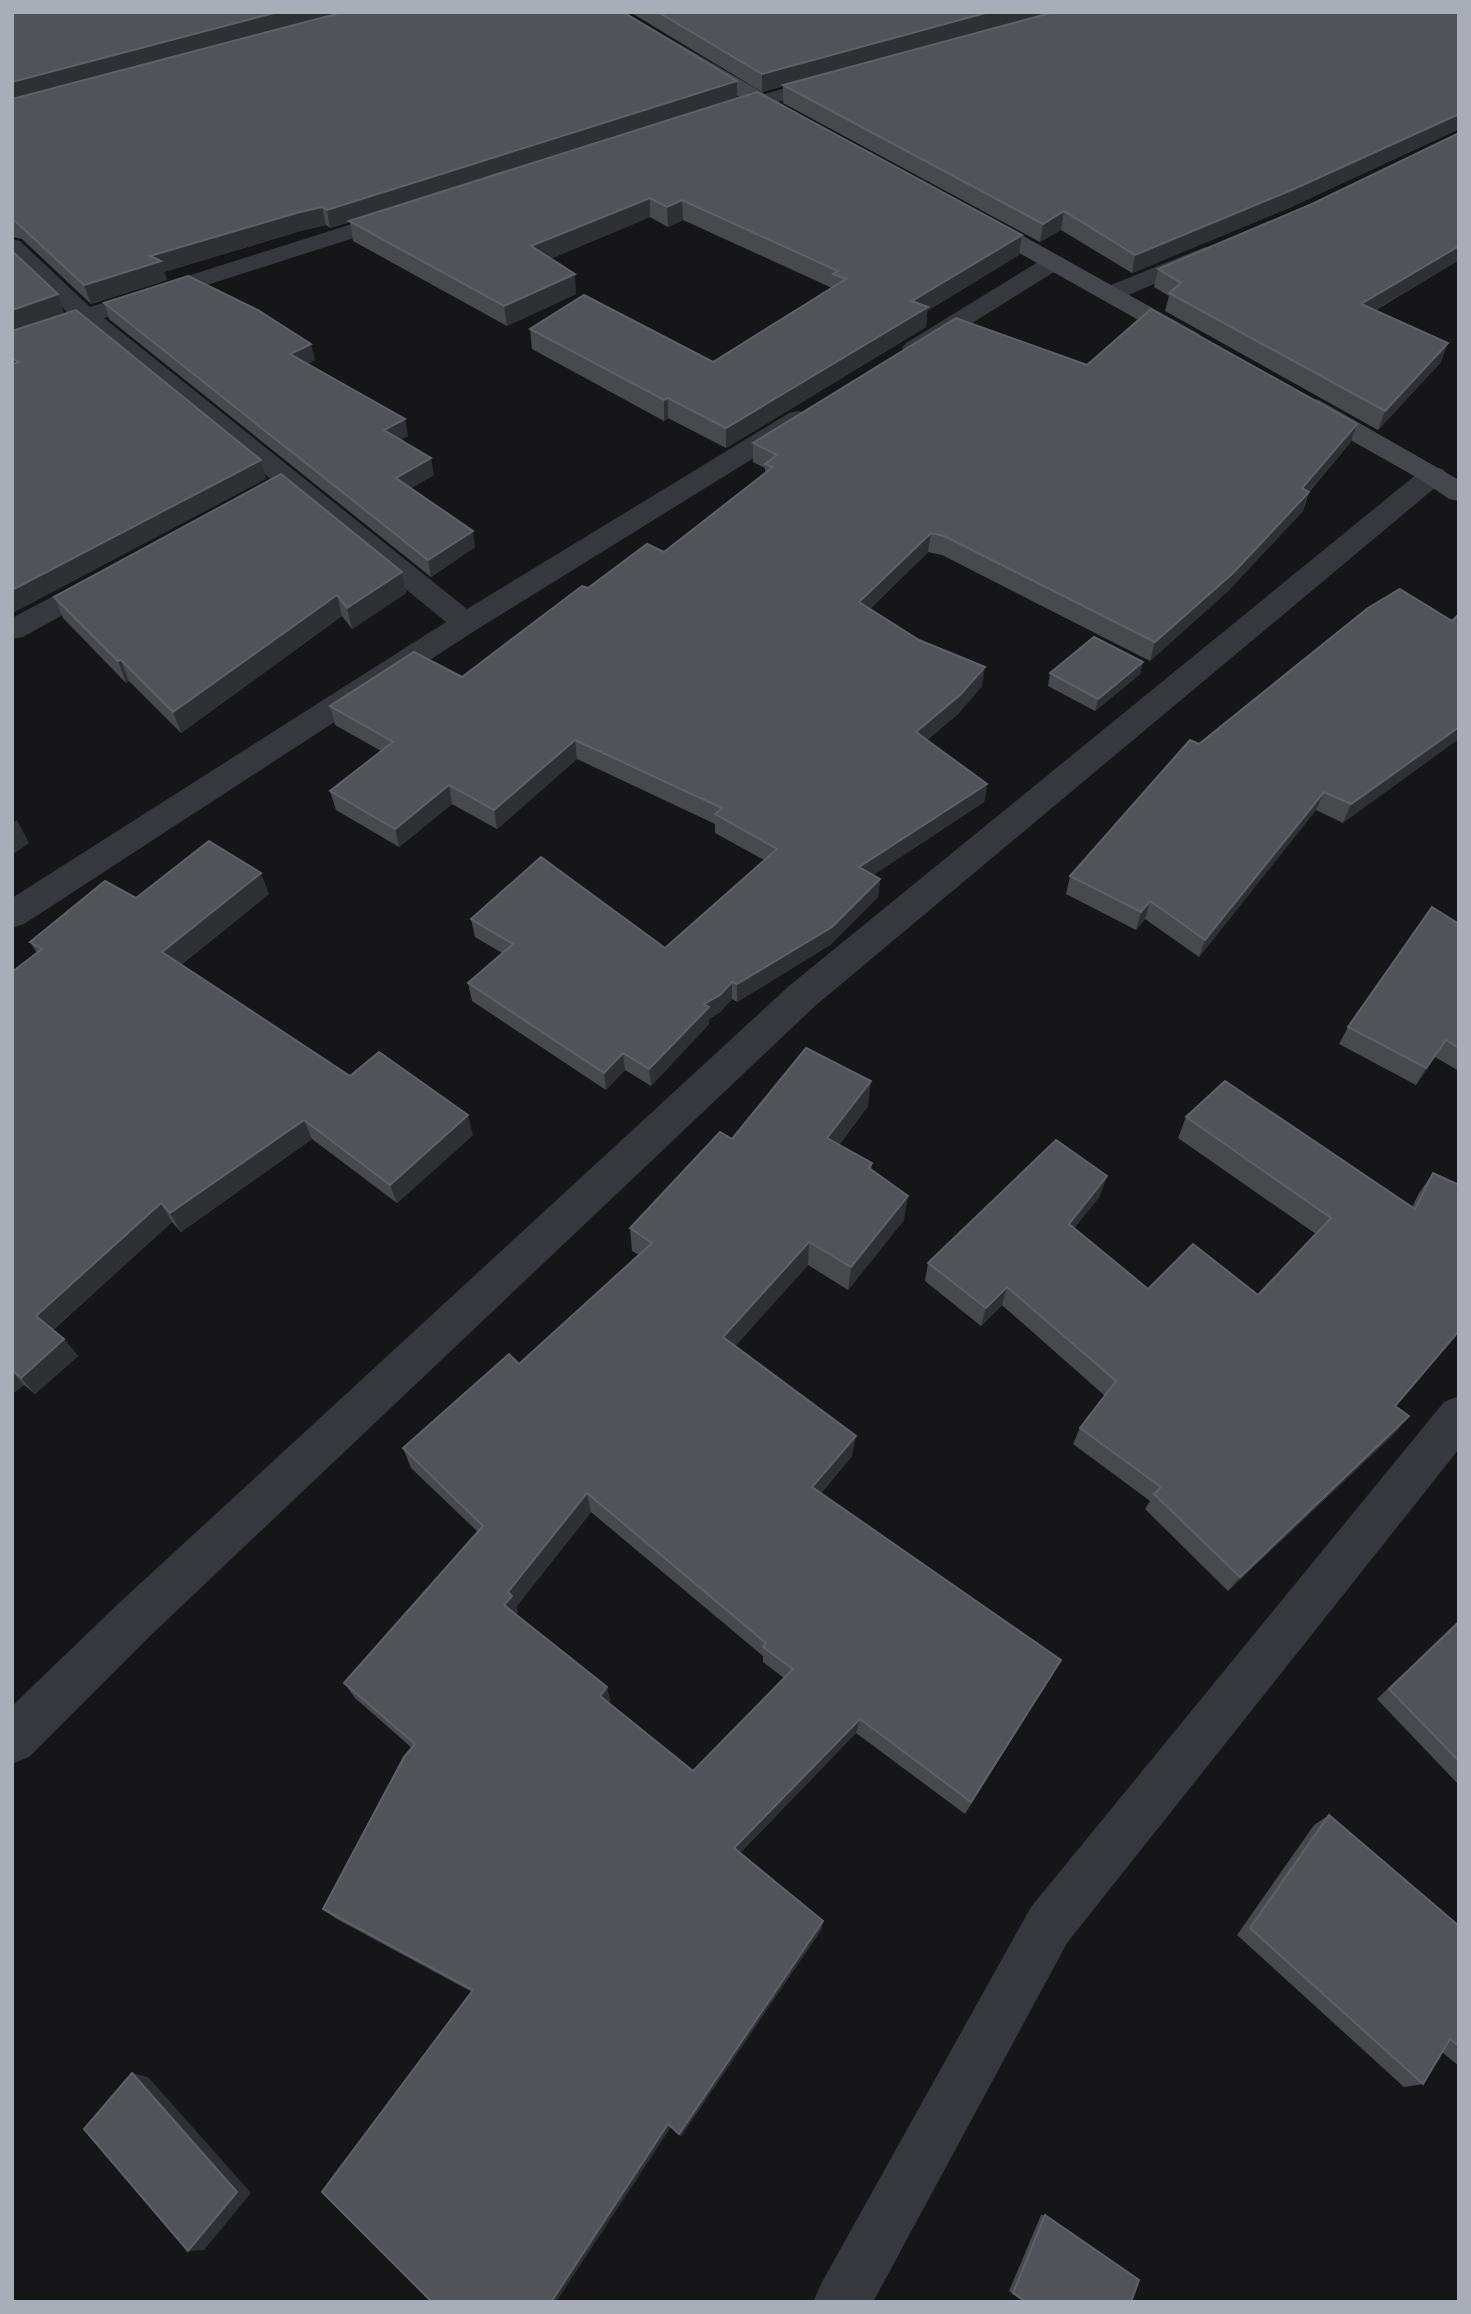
<svg xmlns="http://www.w3.org/2000/svg" width="1471" height="2314" font-family="'IBM Plex Sans',sans-serif">
<style>
.lines{fill:none;stroke-linecap:round;stroke-linejoin:round}
.street{fill:#37383d;fill-rule:evenodd}
.secondary{fill:#45474d;fill-rule:evenodd}
.wall{fill:#47494d;fill-rule:evenodd}
.shaded-wall{fill:#2f3033}
.building{fill:#525359;stroke:#5f6168;stroke-width:2;fill-rule:evenodd}
</style>
<rect width="100%" height="100%" fill="#161618"/>
<g class="lines">
<g class="street">
<path d="M833,74L840,76L843,80L840,84L720,119L713,117L709,113L713,109Z"/>
<path d="M402,208L410,210L413,215L410,220L104,318L467,609L789,413L798,411L807,413L811,419L807,425L476,630L24,924L12,928V898L446,622L83,326L12,350V334L69,314L12,259V239L20,241L90,307Z"/>
<path d="M1205,247L1213,249L1217,254L1213,259L1119,299L1110,301L1101,299L1098,294L1101,289Z"/>
<path d="M1054,255L1062,257L1066,262L1062,267L924,353L915,356L906,353L902,348L906,343L1046,257Z"/>
<path d="M1433,467L1443,469L1447,475L1443,481L815,1006L150,1636L29,1757L12,1764V1706L118,1604L789,986L1423,469Z"/>
<path d="M103,572L113,575L117,581L113,587L23,637L12,639V618L93,575Z"/>
<path d="M1459,1396V1449L1067,1943L873,2302H813L822,2282L1031,1907L1444,1402Z"/>
</g>
<g class="secondary">
<path d="M600,12H624L803,116L806,121L803,126H787Z"/>
<path d="M974,211L982,213L1199,334L1202,339L1199,344L1190,346L1181,344L966,223L963,218L966,213Z"/>
<path d="M1310,398L1319,400L1459,480V501L1449,499L1423,481L1301,412L1297,406L1301,400Z"/>
</g>
</g>
<g class="wall">
<path d="M12,12L737,98L1019,255L927,311L926,327L726,448L668,418L664,421L532,349L530,329L713,362L832,288L683,220L668,227L650,217L550,259L576,294L507,326L353,241L350,222L330,228L326,225L304,230L164,272L167,280L91,304L22,239L12,237Z"/>
<path d="M630,12H1050L842,69L1148,13L1459,12V129L1289,208L1132,273L1061,230L1040,242L783,103V86L762,92Z"/>
<path d="M1459,133V260L1376,310L1441,362L1378,430L1165,311L1169,296L1154,287L1158,269L1312,204Z"/>
<path d="M104,303L315,360L307,364L408,436L400,440L434,475L411,488L475,547L431,577L109,319Z"/>
<path d="M1087,365L1357,424L1350,443L1309,492L1303,511L1227,592L1150,661L942,555L928,552L870,609L982,686L958,714L927,740L987,784L984,802L873,875L880,879L878,897L830,945L737,1002L732,999L720,1012L709,1019V1024L651,1086L625,1070L606,1090L472,1001L468,983L502,953L475,937L471,919L665,948L764,860L715,833V824L577,759L497,829L452,804L399,847L336,810L330,791L381,751L335,725L330,706L462,677L588,588L664,552L765,474V468L753,462V443Z"/>
<path d="M402,572L406,593L352,629L342,616L181,733L129,681L126,683L63,618L54,597Z"/>
<path d="M1452,621L1343,823L1316,810L1199,957L1145,919L1136,930L1066,894L1070,876L1199,744Z"/>
<path d="M1143,662L1140,674L1095,711L1048,686L1050,673Z"/>
<path d="M269,894L181,965L350,1076L473,1135L397,1203L312,1139L181,1232L172,1222L53,1330L64,1339L78,1356L35,1394L24,1385L12,1394V972L37,953L30,942L136,898Z"/>
<path d="M1459,924V1071L1435,1057L1416,1085L1339,1044L1348,1027Z"/>
<path d="M868,1106L839,1145L872,1163L871,1170L904,1220L848,1290L808,1265L735,1346L852,1456L821,1493L1061,1660L965,1814L856,1733L740,1853L823,1921L821,1930L681,2136L671,2127L472,1992L335,1918L323,1909L412,1748L355,1698L344,1683L478,1532L411,1468L403,1448L519,1364L639,1255L632,1251L630,1228L732,1139ZM591,1512L763,1656V1662L784,1678L693,1771L609,1703L610,1702L607,1687L516,1615L518,1612L516,1607Z"/>
<path d="M1186,1117L1412,1207L1419,1193L1433,1173L1395,1406L1409,1416L1395,1433L1228,1591L1145,1509L1150,1501L1073,1444L1080,1428L1105,1396L1002,1305L981,1326L925,1281L928,1263L1100,1196L1074,1228L1148,1289L1258,1295L1316,1234L1178,1138Z"/>
<path d="M1459,1620V1785L1377,1699Z"/>
<path d="M1329,1815L1459,1926V2066L1442,2052L1423,2084L1404,2087L1237,1935L1314,1825Z"/>
<path d="M1041,2215H1045L1131,2302H1024L1009,2291Z"/>
</g>
<g class="shaded-wall">
<path d="M278,12H347L12,101V82Z"/>
<path d="M989,12H1050L762,92V74Z"/>
<path d="M737,81V99L330,228L327,210Z"/>
<path d="M1459,114V129L1289,208L1132,273L1135,255Z"/>
<path d="M650,198V217L533,266L531,246Z"/>
<path d="M682,200L683,220L668,227L667,207Z"/>
<path d="M322,207L326,225L304,230L164,272L167,280L91,304L84,285L150,256L300,212Z"/>
<path d="M1064,211L1061,230L1040,242L1043,224Z"/>
<path d="M1022,235L1019,255L927,311L926,327L726,448V428L912,301Z"/>
<path d="M1459,246V260L1355,322L1361,304Z"/>
<path d="M575,274L576,294L507,326L504,306Z"/>
<path d="M58,294L64,313L12,331V310Z"/>
<path d="M1448,343L1441,362L1378,430L1385,411Z"/>
<path d="M311,344L315,360L294,370L290,354Z"/>
<path d="M668,398V418L664,421V400Z"/>
<path d="M405,419L408,436L388,447L384,430Z"/>
<path d="M1357,424L1350,443L1308,492L1303,511L1227,592L1150,661L1155,642L1302,488Z"/>
<path d="M431,458L434,475L400,495L396,478Z"/>
<path d="M261,460L266,479L13,613L12,590Z"/>
<path d="M473,531L475,547L431,577L428,560Z"/>
<path d="M931,533L928,552L857,621L859,602Z"/>
<path d="M402,572L406,593L352,629L347,608Z"/>
<path d="M337,595L342,616L181,733L173,712Z"/>
<path d="M121,660L129,681L126,683L118,661Z"/>
<path d="M1143,662L1140,674L1095,711L1098,699Z"/>
<path d="M985,667L982,686L958,714L914,750L916,732Z"/>
<path d="M1459,727V739L1343,823L1351,804Z"/>
<path d="M575,740L577,759L497,829L494,810Z"/>
<path d="M987,784L984,802L857,886L859,867Z"/>
<path d="M449,785L452,804L399,847L395,829Z"/>
<path d="M1324,792L1316,810L1199,957L1205,940Z"/>
<path d="M17,820L29,843L12,855V823Z"/>
<path d="M261,873L269,894L171,973L162,952Z"/>
<path d="M880,879L878,897L830,945L737,1002V984Z"/>
<path d="M1150,901L1145,919L1136,930L1141,912Z"/>
<path d="M732,982V999L720,1012L709,1019V1024L651,1086L649,1069L704,1004Z"/>
<path d="M1446,1040L1435,1057L1416,1085L1426,1068Z"/>
<path d="M623,1053L625,1070L606,1090L604,1073Z"/>
<path d="M871,1081L868,1106L825,1163L827,1138Z"/>
<path d="M468,1115L473,1135L397,1203L390,1185Z"/>
<path d="M304,1120L312,1139L181,1232L170,1213Z"/>
<path d="M1107,1176L1100,1196L1062,1243L1069,1224Z"/>
<path d="M908,1196L904,1220L848,1290L851,1267Z"/>
<path d="M161,1203L172,1222L49,1333L36,1316Z"/>
<path d="M809,1242L808,1265L724,1359L723,1337Z"/>
<path d="M1007,1287L1002,1305L981,1326L986,1308Z"/>
<path d="M64,1339L78,1356L35,1394L21,1378Z"/>
<path d="M12,1371L24,1385L12,1394Z"/>
<path d="M1409,1416L1395,1433L1228,1591L1240,1577Z"/>
<path d="M856,1436L852,1456L810,1505L812,1487Z"/>
<path d="M587,1493L591,1512L516,1607L518,1612L510,1622L504,1605L508,1592Z"/>
<path d="M607,1687L610,1702L604,1710L600,1696Z"/>
<path d="M860,1719L856,1733L734,1859V1848Z"/>
<path d="M823,1921L821,1930L681,2136L679,2134Z"/>
<path d="M132,2073L148,2077L251,2193L204,2250L188,2251Z"/>
<path d="M668,2124L671,2127L556,2302H551Z"/>
</g>
<g class="building">
<path d="M12,12H278L12,82Z"/>
<path d="M344,12H623L737,81L327,210L322,207L300,212L150,256L161,261L84,285L15,221L12,220V99Z"/>
<path d="M658,12H989L762,74Z"/>
<path d="M1054,12H1459V114L1294,189L1135,255L1064,211L1043,224L783,85Z"/>
<path d="M757,92L1022,235L912,301L928,307L726,428L668,398L664,400L530,329L584,295L713,362L846,279L833,274L838,271L682,200L667,207L650,198L531,246L575,274L504,306L349,221Z"/>
<path d="M1459,133V246L1361,304L1448,343L1385,411L1169,293L1181,283L1158,269L1312,204Z"/>
<path d="M12,251L58,294L12,310Z"/>
<path d="M188,276L258,310L311,344L290,354L405,419L384,430L431,458L396,478L473,531L428,560L104,303Z"/>
<path d="M1151,309L1357,424L1302,488L1309,492L1233,573L1155,642L944,536L931,533L859,602L919,640L985,667L960,695L916,732L987,784L859,867L880,879L832,927L737,984L732,982L720,995L704,1004L709,1007L649,1069L623,1053L604,1073L468,983L513,944L471,919L541,857L665,948L777,849L715,814L722,808L575,740L494,810L449,785L395,829L330,791L393,742L330,706L414,652L462,677L582,586L588,588L647,544L664,552L773,467L765,464L777,455L753,443L956,318L1087,365Z"/>
<path d="M76,310L261,460L12,590V364L19,362L12,359V331Z"/>
<path d="M281,474L402,572L347,608L337,595L173,712L121,660L118,661L54,597Z"/>
<path d="M1400,589L1452,621L1459,614V727L1351,804L1324,792L1205,940L1150,901L1141,912L1070,876L1190,740L1199,744L1368,608Z"/>
<path d="M1094,637L1143,662L1098,699L1050,673Z"/>
<path d="M209,841L261,873L162,952L350,1076L379,1052L468,1115L390,1185L304,1120L170,1213L161,1203L36,1316L64,1339L21,1378L12,1370V972L42,949L30,942L105,881L136,898Z"/>
<path d="M1432,907L1459,924V1048L1446,1040L1426,1068L1348,1027Z"/>
<path d="M806,1048L871,1081L827,1138L872,1163L869,1168L908,1196L851,1267L809,1242L723,1337L856,1436L812,1487L1061,1660L971,1802L860,1719L734,1848L823,1921L679,2134L668,2124L551,2302H432L322,2192L473,1990L323,1909L404,1757L415,1744L344,1683L483,1526L403,1448L509,1354L519,1364L652,1243L630,1228L720,1132L732,1139ZM587,1493L766,1643L763,1647L793,1669L693,1771L600,1696L607,1687L504,1605L512,1596L508,1592Z"/>
<path d="M1225,1081L1415,1209L1433,1173L1459,1185V1331L1395,1406L1409,1416L1240,1577L1154,1494L1161,1487L1080,1428L1116,1381L1007,1287L986,1308L928,1263L1056,1140L1107,1176L1069,1224L1148,1289L1193,1244L1258,1295L1331,1218L1186,1117Z"/>
<path d="M1459,1622V1761L1389,1689Z"/>
<path d="M1329,1815L1459,1926V2046L1450,2039L1423,2084L1250,1928Z"/>
<path d="M132,2073L237,2192L188,2251L84,2129Z"/>
<path d="M1045,2215L1139,2280L1131,2302H1026L1013,2293Z"/>
</g>
<rect width="1471" height="2314" fill="none" stroke="#a8adb8" stroke-width="28"/>
</svg>
